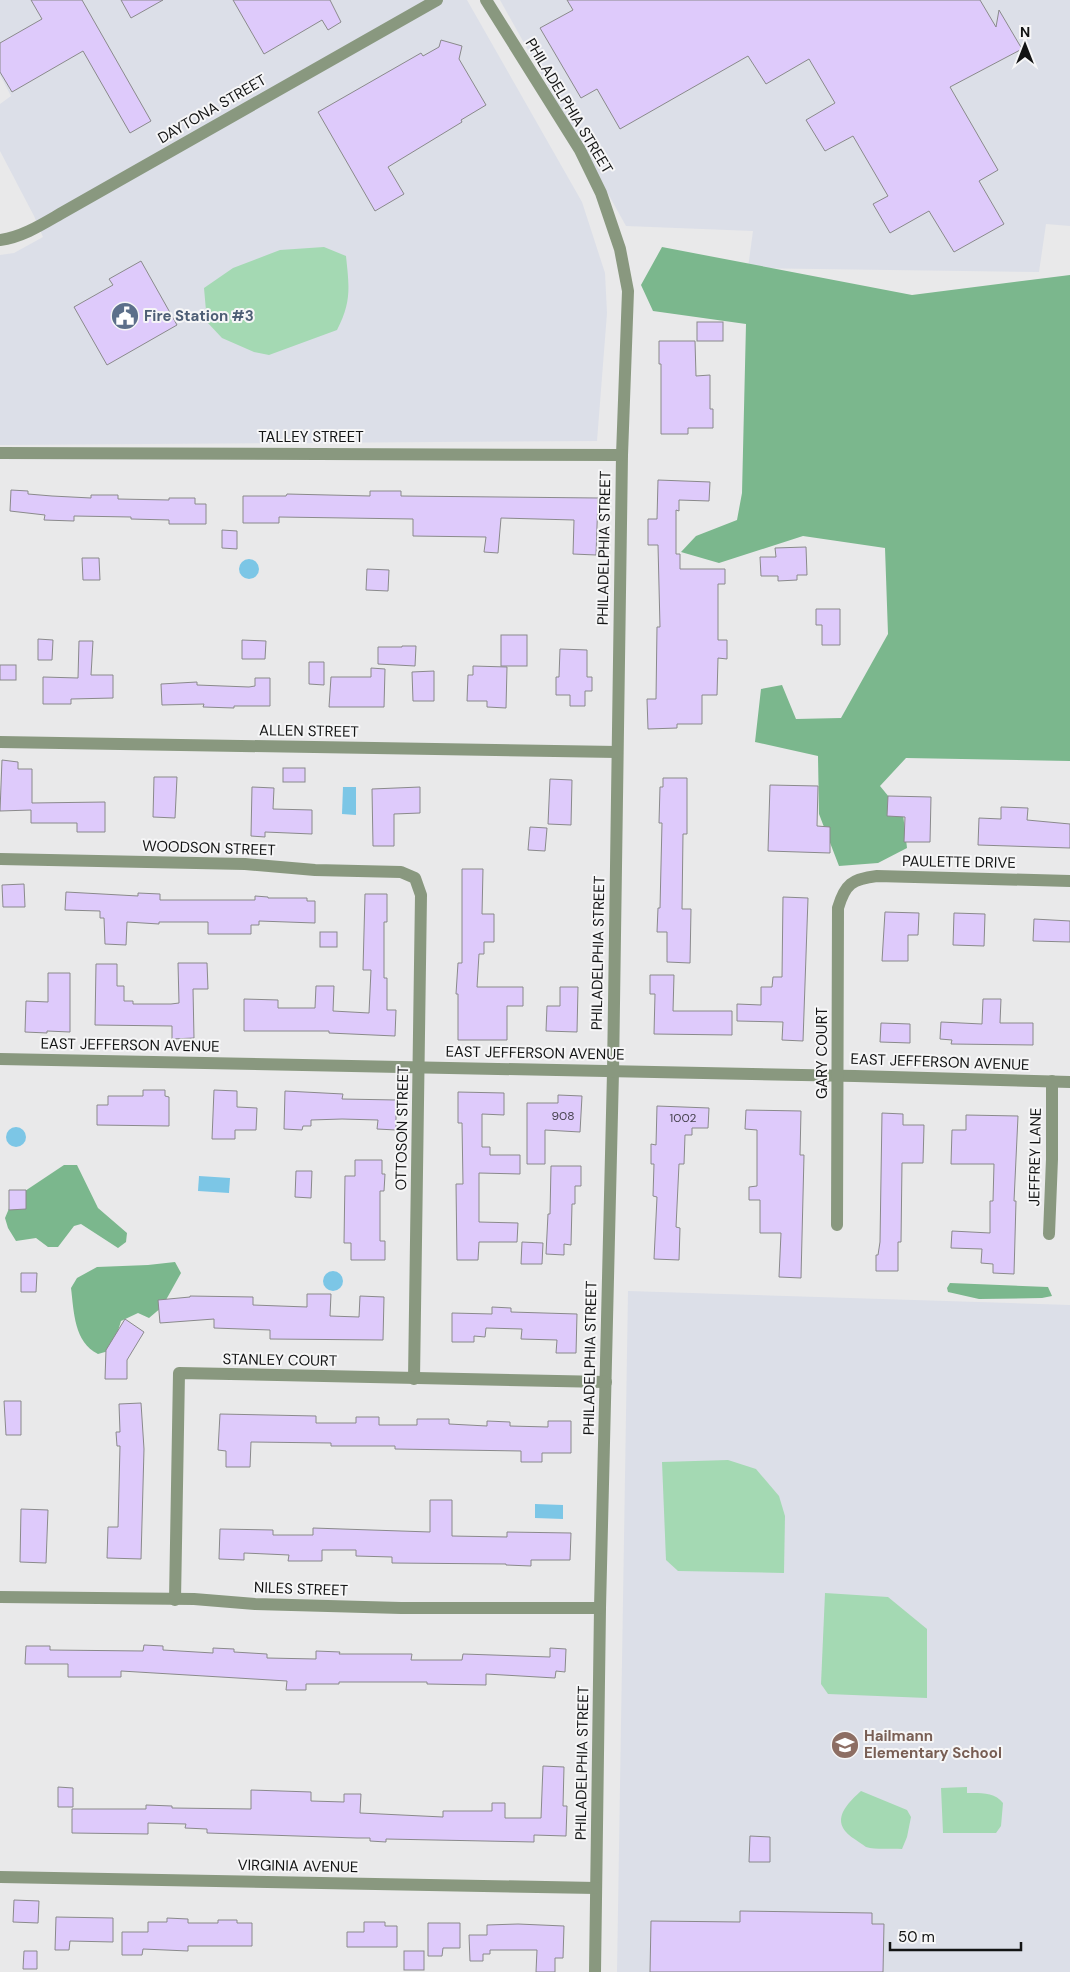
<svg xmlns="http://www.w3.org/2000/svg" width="1070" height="1972" font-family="'DM Sans',sans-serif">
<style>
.built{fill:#dcdfe8}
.green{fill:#a4d9b3}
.forest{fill:#7bb78d}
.water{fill:#7cc6e6}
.building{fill:#decafb;stroke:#8a8a8b}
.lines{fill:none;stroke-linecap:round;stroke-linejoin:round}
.minor{stroke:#89987f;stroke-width:12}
.labels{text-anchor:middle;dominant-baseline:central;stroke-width:4;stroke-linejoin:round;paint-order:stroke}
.number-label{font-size:12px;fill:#46424e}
.street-label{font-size:15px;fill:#131414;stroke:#f6f6f7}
.service-label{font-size:15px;font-weight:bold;fill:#4e5e75;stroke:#f6f6f7;text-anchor:start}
.education-label{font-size:15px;font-weight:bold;fill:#785e54;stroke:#f6f6f7;text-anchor:start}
</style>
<rect width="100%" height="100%" fill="#e9e9ea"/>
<g class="built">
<path d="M0,0H467L582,202L605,273L607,313L597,441L0,445V255L14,253L43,237L34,216L0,151V104L11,96L0,75Z"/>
<path d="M500,0H1070V226L1046,224L1039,272L748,268L753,231L626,226Z"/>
<path d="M628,1291L1070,1305V1972H617Z"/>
</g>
<g class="green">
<path d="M324,247L346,256C349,286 352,301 337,330L269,355L254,352L222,338L207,322L204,288L233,268L280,250Z"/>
<path d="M728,1460L756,1469L779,1496L785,1516L784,1573L678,1571L666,1560L662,1462Z"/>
<path d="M825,1593L888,1597L927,1629V1698L828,1694L821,1684Z"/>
<path d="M967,1787V1793C980,1793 995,1792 1003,1803L1001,1826L996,1833H943L941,1788Z"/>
<path d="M861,1791L907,1810L911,1817L907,1837L902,1849C891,1848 876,1850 866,1847C863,1845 859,1842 856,1840C830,1824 842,1808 861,1791Z"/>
</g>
<g class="forest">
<path d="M662,247L912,295L1070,275V761L906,758L880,786L903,814L907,848L878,863L839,866L819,814L818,756L755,742L761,689L782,685L796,719L841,718L888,634L885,548L803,536L719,563L681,552L696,536L737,520L742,493L746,324L653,311L641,285Z"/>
<path d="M64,1165H77L98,1208L127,1233L126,1242L118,1248L81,1224L74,1226L58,1247H48L36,1238L16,1241L8,1228L5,1218L13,1199Z"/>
<path d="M175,1262L181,1273L162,1307L149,1318L138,1313L121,1321L112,1350L98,1354C74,1342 74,1312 71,1288L77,1278L97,1267L148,1265Z"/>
<path d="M950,1283L1048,1287L1052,1296L1042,1298L979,1299L948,1292L947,1288Z"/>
</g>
<g class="water">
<circle cx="249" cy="569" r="10"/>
<path d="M343,787H356V815L342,814Z"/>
<circle cx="16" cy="1137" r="10"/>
<path d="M199,1176L230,1178L229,1193L198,1191Z"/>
<circle cx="333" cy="1281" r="10"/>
<path d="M535,1504L563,1505V1519L535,1518Z"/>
</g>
<g class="building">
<path d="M31,0H82L151,121L130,133L83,51L12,92L0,72V43L42,19Z"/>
<path d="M121,0H163L131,18Z"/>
<path d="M233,0H330L341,22L328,30L322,20L264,54Z"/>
<path d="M567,0H980L996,27L999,10L1022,49L950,87L998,170L979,181L1004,224L954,252L929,211L890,233L873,204L888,196L853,136L825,151L806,120L835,103L809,59L766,84L748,56L620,129L597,89L581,98L540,28L573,10Z"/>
<path d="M441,40L462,46L459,59L486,105L461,120L462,122L388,167L404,194L375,211L318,112L421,53L423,56L439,47Z"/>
<path d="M141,261L177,325L107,365L74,307L113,285L109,279Z"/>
<rect x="697" y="322" width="26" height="19"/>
<path d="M659,341H695L696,376L710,375V409H713V428H688V434H661V364H659Z"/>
<path d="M658,480L710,482L709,501L679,500V511L676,510V554H680V569H725V584H718V640H727V659L718,658L717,695H702V724H677V728L648,729L647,699H656L657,627H660L658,545H648V519H657Z"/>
<path d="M11,490L28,491V494L52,496L91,498V495H118V499L169,500V498H195V504H206V524H169V520L131,519V517L74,516V521L44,520L45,515L10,511Z"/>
<path d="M370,491H401V496L598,498L596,555L573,554L574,520L501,518L498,553L484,552L486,537L413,536V519L279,517V523H243V496H286L287,494L370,496Z"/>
<path d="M222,530L237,531V549L222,548Z"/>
<path d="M806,547L807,575H797V580L778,581V576H761L760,557H776L775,548Z"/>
<path d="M82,558H99L100,580H83Z"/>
<path d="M367,569L389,570L388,591L366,590Z"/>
<path d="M816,609H840V645H822V625H816Z"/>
<rect x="501" y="635" width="26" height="31"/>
<path d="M38,639L53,640L52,660H38Z"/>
<path d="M242,640L266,641L265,659H242Z"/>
<path d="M79,641H93L91,675H113V698L71,699V704H43V677L78,678Z"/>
<path d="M402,646H416L415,666L378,664V647H402Z"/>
<path d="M560,649L587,650V677H592V691H585V706H570V695H556V677H559Z"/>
<path d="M309,662H324V685L309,684Z"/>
<rect x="0" y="665" width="16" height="15"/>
<path d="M473,666L507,667L506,708L487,707V701H467L468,675H473Z"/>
<path d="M371,668L385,669L384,707H329L331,677H371Z"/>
<path d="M434,671V701H413L412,672Z"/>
<path d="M255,678H270V706H234V708L203,707L204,704L162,705L161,684L197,682V685L249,687L255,686Z"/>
<path d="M2,760L18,762V769H32V803L105,802V832H77V823H31V810L0,811Z"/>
<rect x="283" y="768" width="22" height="14"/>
<path d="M154,777H177L175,818L153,817Z"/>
<path d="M663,778H687V834H683L682,909H691L690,963L667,962V932H657L658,908H660L662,823H659L660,787H663Z"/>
<path d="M550,779L572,780L571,825L548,824Z"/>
<path d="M770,785L818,786L817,826L830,827V853L768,851Z"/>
<path d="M252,787L274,788L273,809L312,810V834L265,832V837L251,836Z"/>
<path d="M420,787V813L394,814V846H373L372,789Z"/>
<path d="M888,796L931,797L930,842H904L905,817L887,816Z"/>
<path d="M1001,807L1028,808L1027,820L1070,824V848L978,845L979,818L1001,819Z"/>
<path d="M530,827L547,828L545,851L528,850Z"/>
<path d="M462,869H483L482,914H494V942H484V954H479L477,987H523V1006H507V1040H458V994H456L458,963H462Z"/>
<path d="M24,884L25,907H3L2,885Z"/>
<path d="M66,892L138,896V893L160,894V900H255V896L268,897V898H307V901H315V923L259,921V925H251V934H208V922H159V924L127,922L126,945L105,944L104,918H100V911L65,910Z"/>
<path d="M365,894H387V922H384V978H387V1010H396L395,1036L329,1033V1031H244V999L278,1000V1008H315L316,986H334L333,1011L369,1013L371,970H363Z"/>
<path d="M783,897L808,898L803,1041L782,1040L783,1022L737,1021V1004L761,1005V987H772L773,977H782Z"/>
<path d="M885,912L919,913L918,935H908V961H882Z"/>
<path d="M954,913L985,914L984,946L953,945Z"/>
<path d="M1034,919L1070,921V942L1033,941Z"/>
<rect x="320" y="932" width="17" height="15"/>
<path d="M178,963H207L208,989H193L194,1038L172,1039V1026L95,1025L96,964H117V986H124V1001H133V1004H171L179,1003Z"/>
<path d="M48,973H70V1032L47,1031V1033L25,1032L26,1001L48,1002Z"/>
<path d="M650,975H674L673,1011H732V1035L654,1034L655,994H650Z"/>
<path d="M560,987H578L577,1032L546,1031L547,1006H560Z"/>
<path d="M983,999H1001L1000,1023H1033V1045L951,1044L952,1040L940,1039L941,1022L982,1024Z"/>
<path d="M881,1023L910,1024V1043L880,1042Z"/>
<path d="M143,1090H165V1096L169,1097V1126L97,1125V1105H108V1096H143Z"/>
<path d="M214,1090L237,1091V1107L257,1108L256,1130H235V1139H212Z"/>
<path d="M285,1091L343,1094L342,1099L396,1100V1130L377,1129L378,1120L342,1119L311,1120V1126H303L302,1130L284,1129Z"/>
<path d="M458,1092L504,1093V1115L482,1114V1147H490V1155H520V1174L479,1173V1222L518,1223L517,1242H479L478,1260H457L456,1184H463L462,1123H458Z"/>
<path d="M558,1095L582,1096L580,1132L545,1130V1164H527V1103H558Z"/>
<path d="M657,1106L709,1108L708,1128H692V1135H685L684,1164H679L676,1227L680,1228L679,1260L654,1259L657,1197L653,1196L654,1164H651V1144L656,1145Z"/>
<path d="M746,1110L801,1111L800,1155H804L801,1278L779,1277L781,1233H760V1200H749V1187L757,1186V1130L745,1129Z"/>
<path d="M882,1113L903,1114V1125H924L923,1163H902L901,1242H898V1271H876V1255H878L880,1242Z"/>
<path d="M966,1115L1018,1116L1014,1201H1016L1014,1274L993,1273V1264L981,1263L982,1249L951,1248L952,1231L990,1233V1201H993L994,1164H951L952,1130H966Z"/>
<path d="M355,1160H382V1174H385L384,1191H380V1241H385V1260H351V1243H344L345,1176H355Z"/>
<path d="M551,1166H581V1186H575V1204H572L571,1245L564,1244V1255L546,1254L548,1214H550Z"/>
<path d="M296,1171H312L311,1198L295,1197Z"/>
<path d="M9,1190H26V1209L9,1210Z"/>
<path d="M522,1242L543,1243L542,1264H521Z"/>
<path d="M21,1273H37L36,1292H21Z"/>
<path d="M307,1294H331L330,1316L359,1317L360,1296L384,1297L383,1340L270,1339V1330L214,1328V1319L160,1323L158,1300L190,1297V1296L253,1297V1305L307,1307Z"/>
<path d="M492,1307L511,1308V1312L577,1314L576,1353H556L557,1340L521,1339L522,1329L486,1328L485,1337L474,1336V1342H452V1313L492,1314Z"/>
<path d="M125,1319L144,1332L127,1360V1379H105L106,1350Z"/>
<path d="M4,1401H21V1435H6Z"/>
<path d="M141,1403L144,1449L141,1559L107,1558L108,1527H118L120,1446H117L116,1432H120L119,1404Z"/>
<path d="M220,1414L316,1416V1423H356V1417H379V1425H417V1419H449V1424L487,1426V1421L510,1422V1426L548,1427V1421H571V1453H542V1462H521V1451L395,1449V1446H331V1443L251,1442L250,1467H226V1451L218,1450Z"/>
<path d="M430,1500H452V1536L507,1537V1532L571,1533L570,1560H531V1566L506,1565V1564L392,1563V1557L356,1556V1550H322V1561H288L289,1555L244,1553V1560L219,1559L220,1529L273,1530V1535H313V1528L430,1532Z"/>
<path d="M21,1509L48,1510L46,1563L20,1562Z"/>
<path d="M144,1645L163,1646V1650L213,1653V1648L234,1649V1652L267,1654V1658L316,1659V1651L340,1652L339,1654H412L411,1660H462L463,1654L550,1657V1648L566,1649L565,1672L556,1671L555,1678L486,1674V1685L427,1684V1682H339V1684H306V1690H286L287,1681L121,1671V1677H68V1664H25L26,1646H50V1650L143,1651Z"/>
<path d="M543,1766L564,1767L563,1806H567L566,1836L534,1835V1842L386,1839V1842L370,1841V1838H357L207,1833V1829L185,1828L186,1824L148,1823V1834L72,1833V1809H146V1805L172,1806V1808L251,1809V1790L311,1792V1801L344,1802V1794H361L360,1813L443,1817V1811H492V1803H505V1818H541Z"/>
<path d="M58,1787L73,1788V1807H58Z"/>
<path d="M750,1836L770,1837V1862H749Z"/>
<path d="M14,1900L39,1901L38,1923L13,1922Z"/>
<path d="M740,1911L872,1913V1924H884L883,1972H650L651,1921L740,1922Z"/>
<path d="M56,1917L113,1918V1942L70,1941L69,1950H55Z"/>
<path d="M167,1918L188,1919V1923H218V1920H237V1923H252V1946H188V1951L143,1949L142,1955H122V1932H148V1922H167Z"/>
<path d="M364,1922H385V1926H397V1947H347V1932H364Z"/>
<path d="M428,1923H460V1948H443L442,1956H428Z"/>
<path d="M518,1924L564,1926L563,1958H555V1972H536L537,1950H490V1954H483V1961H470L469,1935H487V1925Z"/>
<path d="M24,1951H37V1969H23Z"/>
<rect x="404" y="1951" width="20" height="19"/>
</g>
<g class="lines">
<g class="minor">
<path d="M486,0L580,150L601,193L620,249L628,291L622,455L613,1072L600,1608L595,1972"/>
<path d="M0,240C22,237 41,225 60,214L437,0"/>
<path d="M0,453L622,455"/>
<path d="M0,742L617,752"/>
<path d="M0,859L245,864L315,870L401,872L415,878L421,895L414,1379"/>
<path d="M0,1059L855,1076L1070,1082"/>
<path d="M837,1225L838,908C845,884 852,879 877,876L1070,881"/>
<path d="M1049,1234L1052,1159V1081"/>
<path d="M0,1597L194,1599L255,1604L401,1608H600"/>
<path d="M175,1600L179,1373L606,1382"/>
<path d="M0,1877L596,1888"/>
</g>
</g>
<defs>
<symbol id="civic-disc" viewBox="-11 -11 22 22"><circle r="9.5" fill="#5c6f8a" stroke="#f6f6f7"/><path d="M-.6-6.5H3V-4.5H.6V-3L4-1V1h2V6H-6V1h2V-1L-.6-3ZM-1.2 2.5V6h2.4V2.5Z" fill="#fff"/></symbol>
<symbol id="school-disc" viewBox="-11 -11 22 22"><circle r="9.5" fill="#8d6e63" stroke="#f6f6f7"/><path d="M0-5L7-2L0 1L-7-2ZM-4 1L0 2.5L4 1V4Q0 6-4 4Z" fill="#fff"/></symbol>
</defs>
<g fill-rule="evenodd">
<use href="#civic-disc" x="109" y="300" width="32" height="32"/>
<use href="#school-disc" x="829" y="1729" width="32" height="32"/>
</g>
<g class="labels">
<g class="number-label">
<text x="563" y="1116">908</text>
<text x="683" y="1118">1002</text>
</g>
<g class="street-label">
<text transform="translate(569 106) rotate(59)">PHILADELPHIA STREET</text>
<text transform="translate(212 109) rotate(-30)">DAYTONA STREET</text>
<text x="311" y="437">TALLEY STREET</text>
<text transform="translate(604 548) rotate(-89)">PHILADELPHIA STREET</text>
<text transform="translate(309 731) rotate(1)">ALLEN STREET</text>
<text transform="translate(209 848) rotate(2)">WOODSON STREET</text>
<text transform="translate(959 862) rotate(1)">PAULETTE DRIVE</text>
<text transform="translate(598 953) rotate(-89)">PHILADELPHIA STREET</text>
<text transform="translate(130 1045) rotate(1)">EAST JEFFERSON AVENUE</text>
<text transform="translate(535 1053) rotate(1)">EAST JEFFERSON AVENUE</text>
<text transform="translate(822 1053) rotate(-90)">GARY COURT</text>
<text transform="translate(940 1062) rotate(2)">EAST JEFFERSON AVENUE</text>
<text transform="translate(402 1128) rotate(-89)">OTTOSON STREET</text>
<text transform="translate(1035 1157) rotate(-89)">JEFFREY LANE</text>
<text transform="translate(590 1358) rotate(-89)">PHILADELPHIA STREET</text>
<text transform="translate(280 1360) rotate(1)">STANLEY COURT</text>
<text transform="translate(301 1589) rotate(2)">NILES STREET</text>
<text transform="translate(582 1763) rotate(-89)">PHILADELPHIA STREET</text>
<text transform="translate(298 1866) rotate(1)">VIRGINIA AVENUE</text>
</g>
<g class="service-label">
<text x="144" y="316">Fire Station #3</text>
</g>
<g class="education-label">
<text x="864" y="1736">Hailmann<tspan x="864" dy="17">Elementary School</tspan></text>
</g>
</g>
<g transform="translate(1025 45)" stroke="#f6f6f7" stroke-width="4" paint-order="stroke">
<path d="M0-4L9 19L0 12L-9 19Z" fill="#131414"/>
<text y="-8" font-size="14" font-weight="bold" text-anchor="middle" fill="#131414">N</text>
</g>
<path d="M890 1942v8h131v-8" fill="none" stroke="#131414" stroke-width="2.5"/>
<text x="898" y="1942" font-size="15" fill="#131414" stroke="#f6f6f7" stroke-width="4" paint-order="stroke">50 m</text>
</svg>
